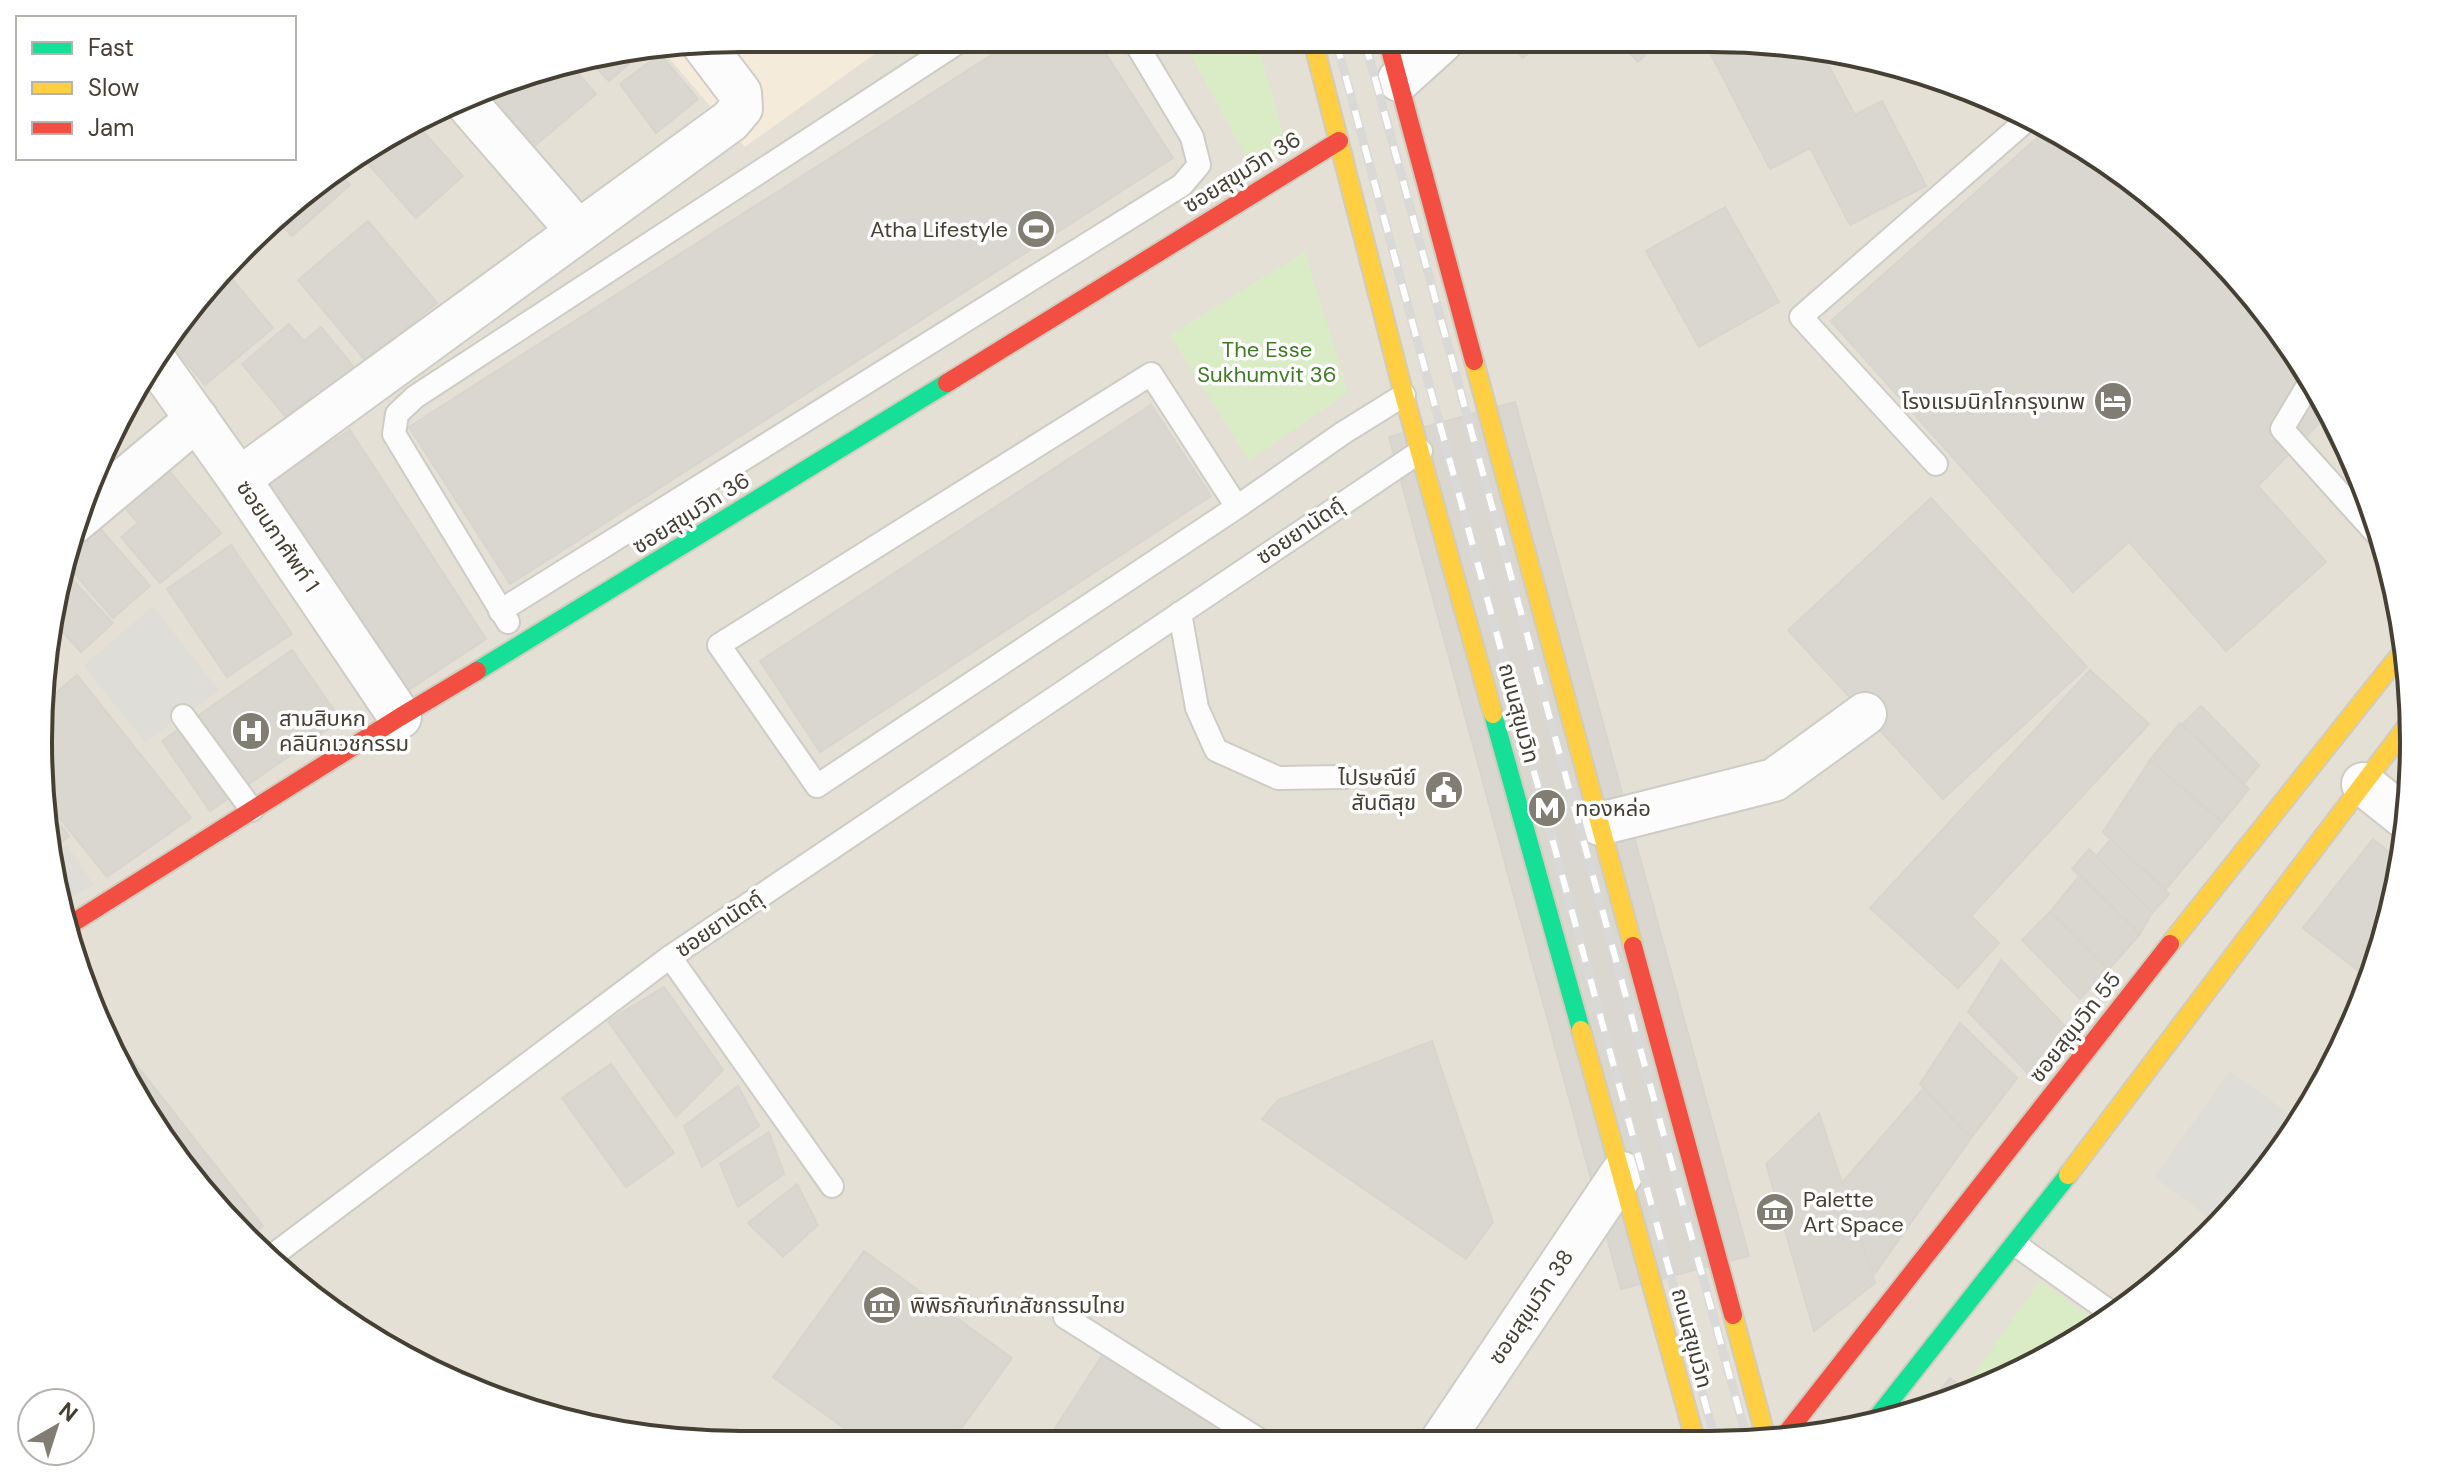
<svg xmlns="http://www.w3.org/2000/svg" width="2452" height="1483" font-family="'DM Sans','Noto Sans Thai',sans-serif">
<style>
.residential{fill:#e5e0d5}
.commercial{fill:#f4ebda}
.green{fill:#daecc6}
.parking{fill:#dfddd8}
.building{fill:#d9d7d0;stroke:#d8d5ce;stroke-width:2}
.lines{fill:none;stroke-linecap:round;stroke-linejoin:round}
.lane-casing{stroke:#ceccc5;stroke-width:26}
.street-casing{stroke:#ceccc5;stroke-width:46}
.fast-casing{stroke:#d0ccbe;stroke-width:22}
.slow-casing{stroke:#d0ccbe;stroke-width:22}
.jam-casing{stroke:#d0ccbe;stroke-width:22}
.lane{stroke:#fdfcfc;stroke-width:22}
.street{stroke:#fdfcfc;stroke-width:42}
.fast{stroke:#16e098;stroke-width:18}
.slow{stroke:#ffcf43;stroke-width:18}
.jam{stroke:#f24e42;stroke-width:18}
.rail-casing{stroke:#d9d9d8;stroke-width:9}
.rail{stroke:#fff;stroke-width:6;stroke-dasharray:18;stroke-linecap:butt}
.labels{text-anchor:middle;dominant-baseline:central;stroke-width:7;stroke-linejoin:round;paint-order:stroke}
.street-label{font-size:22px;fill:#464034;stroke:#fff}
.poi-label{font-size:22px;fill:#464034;stroke:#fff;text-anchor:start}
.park-label{font-size:22px;fill:#3e7b24;stroke:#fff}
.rim{fill:none;stroke:#464034;stroke-width:4}
</style>
<rect width="100%" height="100%" fill="#f0eee8"/>
<path class="residential" d="M742,38L1802,44L1979,91L2138,183L2239,277L2320,389L2377,515L2408,649L2413,787L2390,923L2342,1052L2269,1169L2175,1270L2062,1351L1893,1421L1757,1443L650,1439L473,1392L314,1300L157,1133L75,967L38,741L75,516L157,350L314,183L516,75Z"/>
<path class="commercial" d="M742,38L888,39L890,43L745,147L663,51Z"/>
<g class="green">
<path d="M1183,40L1257,41L1287,148L1252,169Z"/>
<path d="M1305,252L1348,392L1249,461L1170,335Z"/>
<path d="M2040,1281L2100,1324L2062,1351L1984,1383L1973,1375Z"/>
</g>
<g class="parking">
<path d="M153,606L219,691L145,742L84,666Z"/>
<path d="M67,845L94,885L64,901L57,854Z"/>
<path d="M2230,1071L2299,1121L2269,1169L2218,1224L2154,1177Z"/>
</g>
<g class="building">
<path d="M762,38H790L775,52Z"/>
<path d="M1015,40H1097L1173,158L510,584L409,427Z"/>
<path d="M1509,42H1540L1523,58Z"/>
<path d="M1621,43H1658L1638,62Z"/>
<path d="M1705,43L1802,44L1820,49L1855,115L1882,101L1926,186L1850,225L1810,148L1770,169Z"/>
<path d="M660,54L698,99L656,133L620,84Z"/>
<path d="M639,55L609,81L592,63Z"/>
<path d="M572,66L596,94L531,149L487,97L516,75Z"/>
<path d="M419,127L463,176L416,218L362,157Z"/>
<path d="M2046,130L2138,183L2239,277L2320,389L2330,412L2258,486L2326,562L2226,651L2129,542L2073,592L1831,321Z"/>
<path d="M337,170L350,185L292,236L278,221L314,183Z"/>
<path d="M1725,207L1779,302L1699,347L1646,251Z"/>
<path d="M368,221L437,303L366,361L298,280Z"/>
<path d="M228,274L273,328L205,385L167,339Z"/>
<path d="M289,324L304,341L321,327L362,377L331,403L320,389L286,417L242,364Z"/>
<path d="M1515,402L1749,1256L1621,1289L1389,437Z"/>
<path d="M1151,405L1211,496L820,752L760,661Z"/>
<path d="M350,430L486,639L401,695L265,485Z"/>
<path d="M161,461L221,533L160,583L121,537L138,523L117,498Z"/>
<path d="M1931,498L2087,667L1943,799L1788,630Z"/>
<path d="M91,518L150,586L113,618L67,565L72,534Z"/>
<path d="M231,545L292,634L227,677L167,589Z"/>
<path d="M66,573L113,623L81,652L57,626Z"/>
<path d="M292,650L341,720L210,811L162,741Z"/>
<path d="M2090,670L2149,724L1971,916L1999,943L1958,988L1870,908Z"/>
<path d="M77,675L191,818L107,877L49,805L38,741L45,702Z"/>
<path d="M2201,706L2259,765L2244,784L2182,725Z"/>
<path d="M2180,723L2249,789L2222,822L2150,760Z"/>
<path d="M2150,760L2222,822L2165,890L2103,832Z"/>
<path d="M50,813L69,836L55,847Z"/>
<path d="M2111,839L2169,894L2152,913L2096,857Z"/>
<path d="M2373,839L2400,861L2390,923L2369,979L2303,928Z"/>
<path d="M2089,849L2152,913L2140,934L2072,869Z"/>
<path d="M2080,875L2140,934L2108,970L2050,912Z"/>
<path d="M2050,912L2108,970L2080,999L2022,940Z"/>
<path d="M2001,960L2064,1025L2028,1073L1968,1012Z"/>
<path d="M664,987L723,1070L676,1117L608,1021Z"/>
<path d="M102,1021L263,1226L253,1235L157,1133Z"/>
<path d="M1960,1023L2017,1078L1971,1138L1920,1084Z"/>
<path d="M1432,1041L1493,1222L1466,1259L1262,1119L1278,1100Z"/>
<path d="M611,1064L674,1153L626,1187L562,1098Z"/>
<path d="M738,1086L759,1126L702,1167L684,1126Z"/>
<path d="M1923,1089L1971,1138L1873,1276L1842,1183Z"/>
<path d="M1819,1113L1875,1283L1814,1331L1766,1164Z"/>
<path d="M769,1132L784,1174L738,1207L720,1164Z"/>
<path d="M797,1184L818,1225L783,1257L748,1223Z"/>
<path d="M864,1251L1012,1358L953,1440H861L773,1377Z"/>
<path d="M1103,1354L1236,1441H1047Z"/>
<path d="M1950,1378L1967,1390L1926,1407Z"/>
</g>
<g class="lines">
<defs>
<g id="lane">
<path d="M2312,379L2282,429L2383,541"/>
<path d="M1936,464L1801,317L2028,119"/>
<path d="M1237,507L1151,374L719,645L817,786L1237,507L1343,433L1404,395"/>
<path d="M500,611L1182,185L1199,165L1192,137L1134,40"/>
<path d="M1180,613L1197,708L1216,750L1278,778L1345,777"/>
<path d="M508,622L394,434L397,414L415,397L963,39"/>
<path d="M183,716L252,810"/>
<path d="M670,957L832,1186"/>
<path d="M2016,1245L2113,1314"/>
<path d="M272,1256L670,957L1421,451"/>
<path d="M1065,1317L1261,1441"/>
</g>
<g id="street">
<path d="M1399,80L1441,42"/>
<path d="M466,102L577,230"/>
<path d="M153,358L239,479L400,717"/>
<path d="M239,479L730,121L741,108L740,93L703,44"/>
<path d="M74,522L197,419"/>
<path d="M2363,784L2407,819"/>
<path d="M1600,824L1774,780L1865,714"/>
<path d="M1441,1442L1622,1173"/>
</g>
<g id="fast">
<path d="M477,671L947,383"/>
<path d="M1493,714L1581,1030"/>
<path d="M1872,1424L2068,1175"/>
</g>
<g id="slow">
<path d="M1313,41L1404,395L1493,714"/>
<path d="M1474,361L1633,946"/>
<path d="M2170,944L2407,646"/>
<path d="M1581,1030L1696,1443"/>
<path d="M2068,1175L2410,722"/>
<path d="M1733,1315L1767,1442"/>
</g>
<g id="jam">
<path d="M1388,42L1474,361"/>
<path d="M947,383L1339,141"/>
<path d="M68,926L400,717L477,671"/>
<path d="M1633,946L1733,1315"/>
<path d="M1782,1439L2170,944"/>
</g>
</defs>
<use href="#lane" class="lane-casing"/>
<use href="#street" class="street-casing"/>
<use href="#fast" class="fast-casing"/>
<use href="#slow" class="slow-casing"/>
<use href="#jam" class="jam-casing"/>
<use href="#lane" class="lane"/>
<use href="#street" class="street"/>
<use href="#fast" class="fast"/>
<use href="#slow" class="slow"/>
<use href="#jam" class="jam"/>
<defs>
<g id="rail">
<path d="M1336,41L1716,1443"/>
<path d="M1365,42L1748,1443"/>
</g>
</defs>
<use href="#rail" class="rail-casing"/>
<use href="#rail" class="rail"/>
</g>
<defs>
<symbol id="stadium-disc" viewBox="-11 -11 22 22"><circle r="9.5" fill="#827d73" stroke="#fff"/><path d="M0-5a6.5 5 0 1 0 0 10a6.5 5 0 1 0 0-10ZM-3.5-1.8h7v3.6h-7Z" fill="#fff"/></symbol>
<symbol id="hotel-disc" viewBox="-11 -11 22 22"><circle r="9.5" fill="#827d73" stroke="#fff"/><path d="M-6-4.5h1.5V1H6V5H4.5V3h-9V5H-6ZM-4 0a1.8 1.8 0 1 1 3.6 0ZM.5 0V-2.5h3Q6-2.5 6 0Z" fill="#fff"/></symbol>
<symbol id="hospital-disc" viewBox="-11 -11 22 22"><circle r="9.5" fill="#827d73" stroke="#fff"/><path d="M-5-5h3v3.5h4V-5h3V5h-3V1.5h-4V5h-3Z" fill="#fff"/></symbol>
<symbol id="civic-disc" viewBox="-11 -11 22 22"><circle r="9.5" fill="#827d73" stroke="#fff"/><path d="M-.6-6.5H3V-4.5H.6V-3L4-1V1h2V6H-6V1h2V-1L-.6-3ZM-1.2 2.5V6h2.4V2.5Z" fill="#fff"/></symbol>
<symbol id="metro-disc" viewBox="-11 -11 22 22"><circle r="9.5" fill="#827d73" stroke="#fff"/><path d="M-5.5 5V-5H-3L0 0L3-5H5.5V5H3V-.5L0 4L-3-.5V5Z" fill="#fff"/></symbol>
<symbol id="museum-disc" viewBox="-11 -11 22 22"><circle r="9.5" fill="#827d73" stroke="#fff"/><path d="M0-6L6-3V-2H-6V-3ZM-5-1h2V3h-2ZM-1-1h2V3h-2ZM3-1h2V3H3ZM-6 4H6V6H-6Z" fill="#fff"/></symbol>
</defs>
<g fill-rule="evenodd">
<use href="#stadium-disc" x="1014" y="207" width="44" height="44"/>
<use href="#hotel-disc" x="2091" y="379" width="44" height="44"/>
<use href="#hospital-disc" x="229" y="709" width="44" height="44"/>
<use href="#civic-disc" x="1422" y="768" width="44" height="44"/>
<use href="#metro-disc" x="1525" y="786" width="44" height="44"/>
<use href="#museum-disc" x="1753" y="1190" width="44" height="44"/>
<use href="#museum-disc" x="860" y="1283" width="44" height="44"/>
</g>
<g class="labels">
<g class="street-label">
<text transform="translate(1242 172) rotate(-32)">ซอยสุขุมวิท 36</text>
<text transform="translate(691 513) rotate(-32)">ซอยสุขุมวิท 36</text>
<text transform="translate(1300 531) rotate(-34)">ซอยยานัดถุ์</text>
<text transform="translate(278 536) rotate(56)">ซอยนภาศัพท์ 1</text>
<text transform="translate(1519 713) rotate(75)">ถนนสุขุมวิท</text>
<text transform="translate(719 924) rotate(-34)">ซอยยานัดถุ์</text>
<text transform="translate(2075 1027) rotate(-52)">ซอยสุขุมวิท 55</text>
<text transform="translate(1531 1307) rotate(-56)">ซอยสุขุมวิท 38</text>
<text transform="translate(1692 1338) rotate(75)">ถนนสุขุมวิท</text>
</g>
<g class="poi-label">
<text x="1008" y="229" text-anchor="end">Atha Lifestyle</text>
<text x="2085" y="401" text-anchor="end">โรงแรมนิกโกกรุงเทพ</text>
<text x="279" y="718">สามสิบหก<tspan x="279" dy="25">คลินิกเวชกรรม</tspan></text>
<text x="1416" y="777" text-anchor="end">ไปรษณีย์<tspan x="1416" dy="25">สันติสุข</tspan></text>
<text x="1575" y="808">ทองหล่อ</text>
<text x="1803" y="1199">Palette<tspan x="1803" dy="25">Art Space</tspan></text>
<text x="910" y="1305">พิพิธภัณฑ์เภสัชกรรมไทย</text>
</g>
<g class="park-label">
<text x="1267" y="349">The Esse<tspan x="1267" dy="25">Sukhumvit 36</tspan></text>
</g>
</g>
<path d="M0 0H2452V1483H0ZM741 52H1711A689 689 0 0 1 2400 741V742A689 689 0 0 1 1711 1431H741A689 689 0 0 1 52 742V741A689 689 0 0 1 741 52Z" fill="#fff" fill-rule="evenodd"/>
<path class="rim" d="M741 52H1711A689 689 0 0 1 2400 741V742A689 689 0 0 1 1711 1431H741A689 689 0 0 1 52 742V741A689 689 0 0 1 741 52Z"/>
<rect x="16" y="16" width="280" height="144" fill="#ffffff" stroke="#b5b3ae" stroke-width="2"/>
<rect x="32" y="42" width="40" height="12" fill="#16e098" stroke="#b5b3ae" stroke-width="2"/>
<text x="88" y="56" font-size="24" fill="#464034">Fast</text>
<rect x="32" y="82" width="40" height="12" fill="#ffcf43" stroke="#b5b3ae" stroke-width="2"/>
<text x="88" y="96" font-size="24" fill="#464034">Slow</text>
<rect x="32" y="122" width="40" height="12" fill="#f24e42" stroke="#b5b3ae" stroke-width="2"/>
<text x="88" y="136" font-size="24" fill="#464034">Jam</text>
<g transform="translate(56 1427) rotate(39)"><circle r="38" fill="#ffffff" stroke="#b5b3ae" stroke-width="2"/>
<path d="M0-6L14 30L0 20L-14 30Z" fill="#827d73"/>
<text y="-12" font-size="22" font-weight="bold" text-anchor="middle" fill="#464034">N</text>
</g>
</svg>
